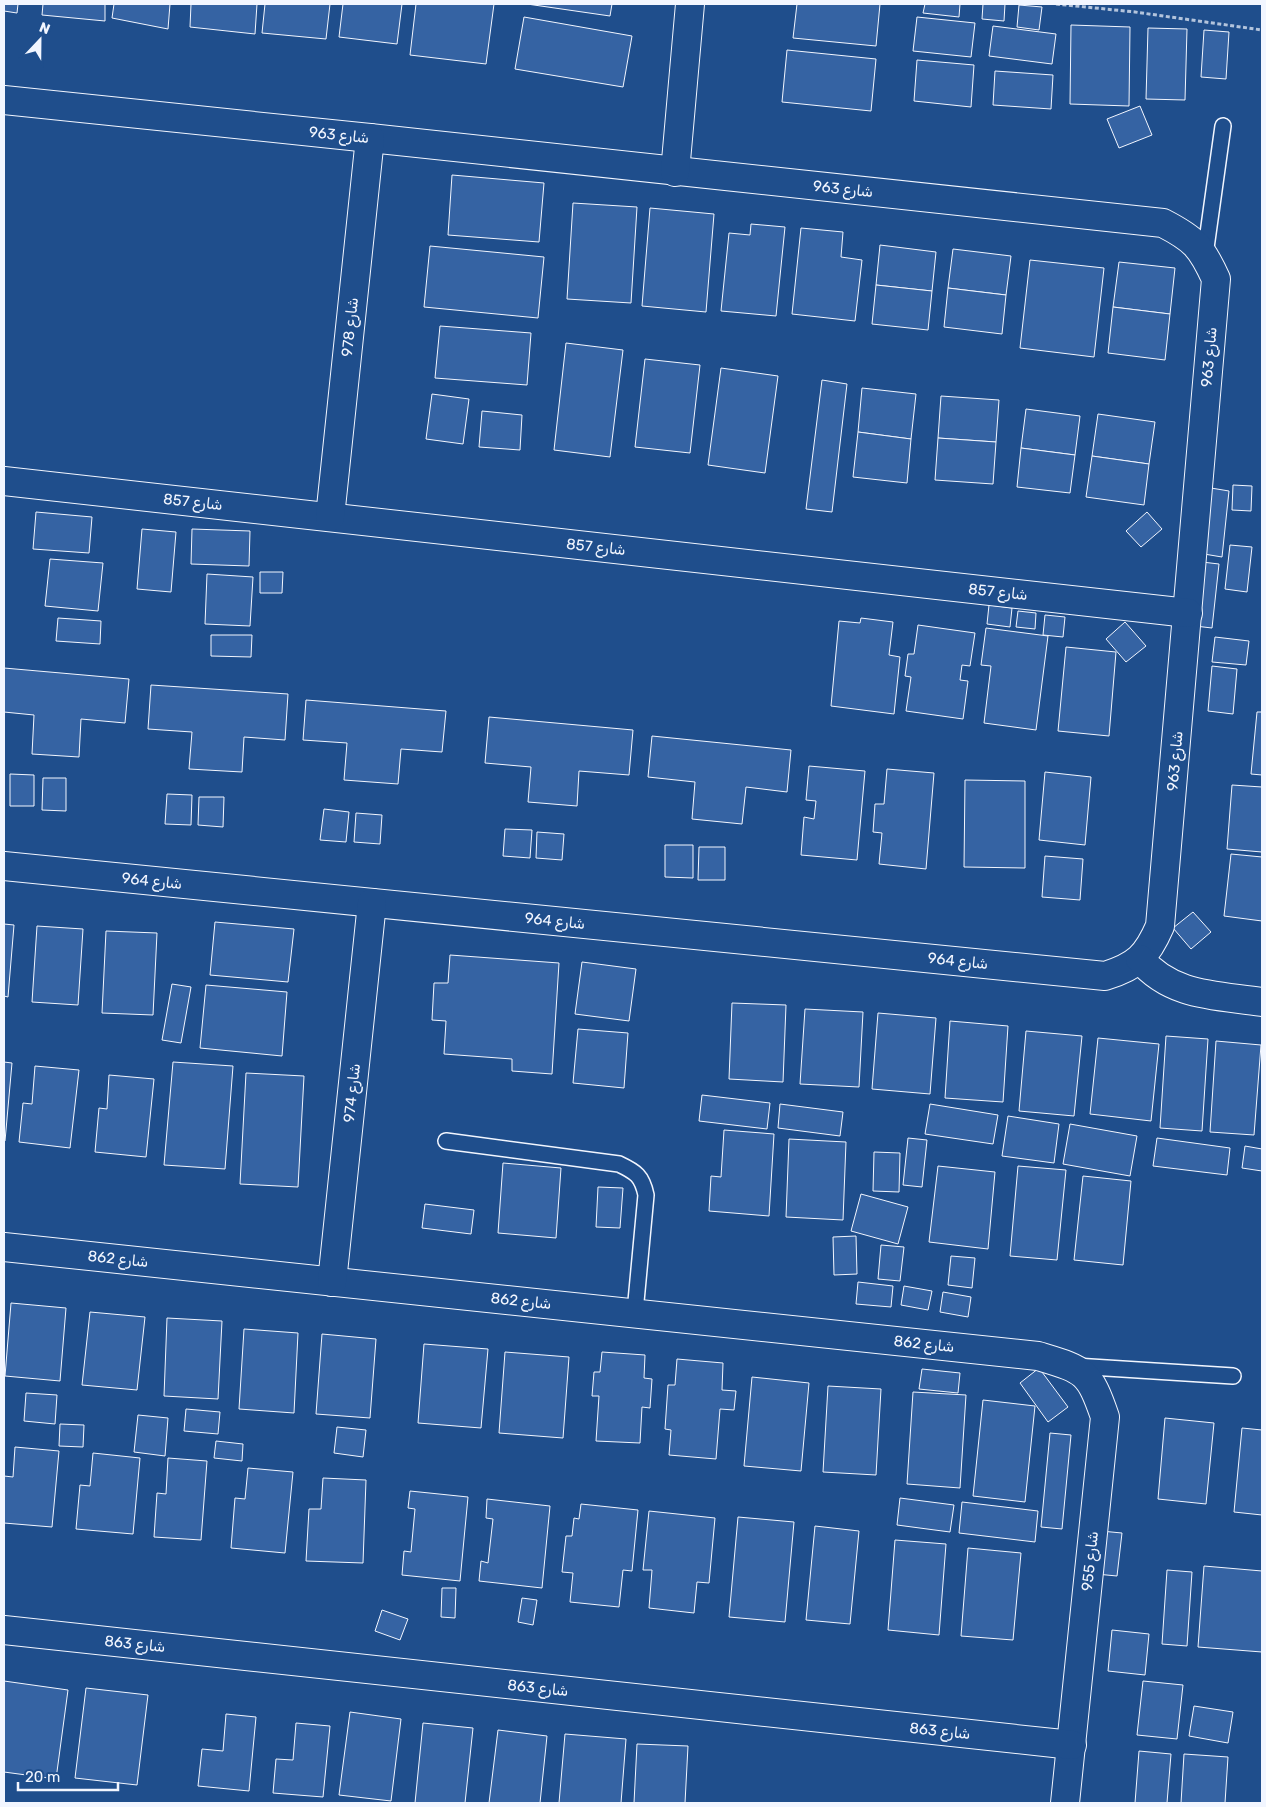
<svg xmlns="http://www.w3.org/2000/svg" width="1266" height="1807" font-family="Rubik,Vazirmatn,sans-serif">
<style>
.building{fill:#3563a3;stroke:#f2f6ff}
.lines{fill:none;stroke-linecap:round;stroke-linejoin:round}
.lane-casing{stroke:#f2f6ff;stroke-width:18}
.street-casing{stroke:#f2f6ff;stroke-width:30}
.path{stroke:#b3c4dc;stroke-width:3;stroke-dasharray:4 2.5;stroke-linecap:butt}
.lane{stroke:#1f4e8c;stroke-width:15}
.street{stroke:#1f4e8c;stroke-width:28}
.labels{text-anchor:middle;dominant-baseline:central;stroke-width:4;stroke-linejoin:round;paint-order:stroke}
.street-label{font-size:15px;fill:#f2f6ff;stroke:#1f4e8c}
</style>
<rect width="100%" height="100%" fill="#1f4e8c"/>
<g class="building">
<path d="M4,4H18L17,13L4,11Z"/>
<path d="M43,4H105V21L42,15Z"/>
<path d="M114,4H170L168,29L112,18Z"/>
<path d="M191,4H257L255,34L190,27Z"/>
<path d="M265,4H330L326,39L262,33Z"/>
<path d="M343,4H402L397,44L339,37Z"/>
<path d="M416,4H494L486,64L410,55Z"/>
<path d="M527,4H612L610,16Z"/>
<path d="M797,4H880L876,46L793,38Z"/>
<path d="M925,4H960L959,17L923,13Z"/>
<path d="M983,4H1005L1004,21L982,19Z"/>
<path d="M1019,5L1042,7L1039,30L1017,27Z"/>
<path d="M524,17L632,36L623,87L515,69Z"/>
<path d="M917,17L975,23L971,57L913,51Z"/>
<path d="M1071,25L1130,27L1129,106L1070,104Z"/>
<path d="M993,26L1056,34L1052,64L989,56Z"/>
<path d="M1148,28L1187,29L1185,100L1146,99Z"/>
<path d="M1204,30L1229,32L1226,79L1201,77Z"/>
<path d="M787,50L876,59L871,111L782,102Z"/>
<path d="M917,60L974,65L971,107L914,101Z"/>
<path d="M995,71L1053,75L1051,109L993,105Z"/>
<path d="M1140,106L1152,135L1119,148L1107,119Z"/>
<path d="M452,175L544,183L539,242L448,235Z"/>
<path d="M573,203L637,207L631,303L567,299Z"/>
<path d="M650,208L714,214L706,312L642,306Z"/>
<path d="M751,224L785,227L776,316L721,311L729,233L750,235Z"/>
<path d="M801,228L843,232L841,257L862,260L855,321L792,314Z"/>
<path d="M880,245L936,252L932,291L876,285Z"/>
<path d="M430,246L544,257L538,318L424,307Z"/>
<path d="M953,249L1011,256L1006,295L948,288Z"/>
<path d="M1030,260L1104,268L1094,357L1020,348Z"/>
<path d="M1119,262L1175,268L1170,314L1113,307Z"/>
<path d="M876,285L932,291L928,330L872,324Z"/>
<path d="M948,288L1006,295L1002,334L944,327Z"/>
<path d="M1113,307L1170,314L1165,360L1108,353Z"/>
<path d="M440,326L531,333L527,385L435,378Z"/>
<path d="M566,343L623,350L610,457L554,450Z"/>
<path d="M645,359L700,365L690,453L635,447Z"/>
<path d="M721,368L778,376L765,473L708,465Z"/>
<path d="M822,380L847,384L832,512L806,509Z"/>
<path d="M862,388L916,394L911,439L858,432Z"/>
<path d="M432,394L469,399L463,444L426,439Z"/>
<path d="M941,396L999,400L996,442L938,438Z"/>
<path d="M1026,409L1080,416L1075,455L1021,448Z"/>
<path d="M482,411L522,415L520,450L479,447Z"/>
<path d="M1098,414L1155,422L1149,464L1092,456Z"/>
<path d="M858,432L911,439L907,483L853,477Z"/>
<path d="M938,438L996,442L993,484L935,480Z"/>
<path d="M1021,448L1075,455L1070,493L1017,487Z"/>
<path d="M1092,456L1149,464L1144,505L1086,497Z"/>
<path d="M1233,485L1252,486L1251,511L1232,510Z"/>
<path d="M1211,488L1229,491L1222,557L1204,554Z"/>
<path d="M36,512L92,517L89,553L33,549Z"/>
<path d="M1147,512L1162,529L1141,547L1126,531Z"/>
<path d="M142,529L176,532L171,592L137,589Z"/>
<path d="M192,529L250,531L249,566L191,564Z"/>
<path d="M1230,545L1252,547L1247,592L1225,589Z"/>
<path d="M50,559L103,563L98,611L45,606Z"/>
<path d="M1202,562L1219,564L1212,628L1195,626Z"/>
<path d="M260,572H283L282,593H260Z"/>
<path d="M207,574L253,577L250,626L205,624Z"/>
<path d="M989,605L1012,608L1010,627L987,624Z"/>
<path d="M1018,611L1036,613L1035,629L1016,627Z"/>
<path d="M1045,615L1065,617L1063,637L1043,635Z"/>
<path d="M58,618L101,621L100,644L56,641Z"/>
<path d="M861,618L893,622L889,655L900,657L894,714L831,706L839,621L860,623Z"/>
<path d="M1125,622L1146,646L1126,662L1106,639Z"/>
<path d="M918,625L975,633L970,666L962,665L960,680L968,681L963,719L906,711L911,677L905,676L908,654H914Z"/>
<path d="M986,628L1048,636L1036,730L984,723L991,666L981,665Z"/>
<path d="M211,635H252L251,657L211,656Z"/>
<path d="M1215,637L1249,641L1246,665L1212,662Z"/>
<path d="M1066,647L1116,652L1109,736L1058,731Z"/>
<path d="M1212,666L1237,669L1233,714L1208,711Z"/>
<path d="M4,668L129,679L125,723L81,719L79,757L32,754L34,715L4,712Z"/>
<path d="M151,685L288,694L285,740L244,737L242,772L189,769L192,732L148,729Z"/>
<path d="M306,700L446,711L442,752L401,749L398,784L344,780L347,743L303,740Z"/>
<path d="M1257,712H1262V775L1251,774Z"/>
<path d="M489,717L633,730L629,775L579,771L577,806L528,802L531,767L485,763Z"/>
<path d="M652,736L791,750L787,792L746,787L742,824L692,819L695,782L648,777Z"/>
<path d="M809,766L865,771L857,860L801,855L804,817L814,819L816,801L806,800Z"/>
<path d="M887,769L934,773L926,869L879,864L882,833L873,832L875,804H884Z"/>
<path d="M1045,772L1091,777L1085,845L1039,840Z"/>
<path d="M10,774L34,775V806H10Z"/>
<path d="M43,778H66V811L42,810Z"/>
<path d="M965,780L1025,781V868L964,867Z"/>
<path d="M1232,785L1262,787V852L1227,849Z"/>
<path d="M167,794L192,795L191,825L165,824Z"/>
<path d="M199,797H224L223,827L198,825Z"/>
<path d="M324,809L349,812L346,842L320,840Z"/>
<path d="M356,813L382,815L380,844L354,842Z"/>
<path d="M505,829L532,830L530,858L503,856Z"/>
<path d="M537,832L564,834L562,860L536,858Z"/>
<path d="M665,845H693V878L665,877Z"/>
<path d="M699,847H725V880H698Z"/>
<path d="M1231,854L1262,857V921L1224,916Z"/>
<path d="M1045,856L1083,859L1080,900L1042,897Z"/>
<path d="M1193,912L1211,932L1191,949L1173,928Z"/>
<path d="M215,922L294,929L288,982L210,975Z"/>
<path d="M4,924L14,925L8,997L4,996Z"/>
<path d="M37,926L83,929L78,1005L32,1002Z"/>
<path d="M106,931L157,933L153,1015L102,1013Z"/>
<path d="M450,955L559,963L552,1074L512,1071V1059L444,1054L446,1021L432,1020L434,983H448Z"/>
<path d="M582,962L636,969L629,1021L575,1014Z"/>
<path d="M172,984L191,987L181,1043L162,1040Z"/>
<path d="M206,985L287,992L282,1056L200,1048Z"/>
<path d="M732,1003L786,1005L783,1082L729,1079Z"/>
<path d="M805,1009L863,1012L859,1087L800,1084Z"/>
<path d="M878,1013L936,1018L930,1094L872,1089Z"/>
<path d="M950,1021L1008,1026L1003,1102L945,1098Z"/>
<path d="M578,1029L628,1033L624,1088L573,1083Z"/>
<path d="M1026,1031L1082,1036L1074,1116L1019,1111Z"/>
<path d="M1166,1036L1208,1039L1202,1131L1160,1128Z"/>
<path d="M1098,1038L1159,1044L1151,1121L1090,1114Z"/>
<path d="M1216,1041L1261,1045L1254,1135L1210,1132Z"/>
<path d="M4,1062L12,1063L5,1141H4Z"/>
<path d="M173,1062L233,1066L225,1169L164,1165Z"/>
<path d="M35,1066L79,1070L70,1148L19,1142L23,1103L32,1104Z"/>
<path d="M246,1073L304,1076L298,1187L240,1184Z"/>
<path d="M109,1075L154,1079L146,1157L95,1152L99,1108L107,1109Z"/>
<path d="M702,1095L770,1103L767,1129L699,1121Z"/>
<path d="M780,1104L843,1112L840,1136L778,1128Z"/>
<path d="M930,1104L998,1115L993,1144L925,1134Z"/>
<path d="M1008,1116L1059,1124L1054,1163L1002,1156Z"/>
<path d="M1070,1124L1137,1136L1130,1176L1063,1164Z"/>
<path d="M724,1130L774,1134L769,1216L709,1211L711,1176L721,1177Z"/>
<path d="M908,1138L927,1140L922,1187L903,1185Z"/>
<path d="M1157,1138L1230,1148L1227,1175L1153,1166Z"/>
<path d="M789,1139L846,1142L843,1220L786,1217Z"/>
<path d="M1245,1146L1262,1149V1171L1242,1168Z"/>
<path d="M874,1152L900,1153L899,1192L873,1191Z"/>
<path d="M503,1163L561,1168L556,1238L498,1233Z"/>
<path d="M938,1166L995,1172L988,1249L929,1242Z"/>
<path d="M1018,1166L1066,1170L1057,1260L1010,1256Z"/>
<path d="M1083,1176L1131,1181L1123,1265L1074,1260Z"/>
<path d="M598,1187L623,1188L620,1228L596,1227Z"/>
<path d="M861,1194L908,1207L898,1244L851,1231Z"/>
<path d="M425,1204L474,1210L471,1234L422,1228Z"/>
<path d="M856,1236L857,1274L834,1275L833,1237Z"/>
<path d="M881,1245L904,1247L900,1281L878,1279Z"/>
<path d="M951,1256L975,1258L972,1288L948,1285Z"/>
<path d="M858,1282L893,1286L891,1307L856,1304Z"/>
<path d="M904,1286L932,1291L928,1310L901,1305Z"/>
<path d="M943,1292L971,1297L968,1317L940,1312Z"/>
<path d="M11,1303L66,1308L60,1381L5,1376Z"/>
<path d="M90,1312L145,1317L137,1390L82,1385Z"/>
<path d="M167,1318L222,1321L218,1399L164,1396Z"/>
<path d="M244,1329L298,1333L294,1413L239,1409Z"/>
<path d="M322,1334L376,1339L370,1418L316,1414Z"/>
<path d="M424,1344L488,1349L481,1428L418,1423Z"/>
<path d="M505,1352L569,1357L563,1438L499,1433Z"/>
<path d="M602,1352L645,1355L644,1378L652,1379L650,1408L642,1407L640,1443L596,1441L599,1396H592L594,1372H600Z"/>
<path d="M677,1359L723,1363L722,1390L736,1391L734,1410L720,1409L716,1459L669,1455L671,1430L665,1429L668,1385H675Z"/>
<path d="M1039,1368L1068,1407L1048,1422L1020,1383Z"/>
<path d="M922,1369L960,1373L958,1393L919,1389Z"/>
<path d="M752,1377L809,1383L801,1471L744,1466Z"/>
<path d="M828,1386L881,1389L876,1475L823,1472Z"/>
<path d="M913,1392L966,1395L960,1488L907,1484Z"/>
<path d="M26,1393L57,1395L55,1424L24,1421Z"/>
<path d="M983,1400L1035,1406L1025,1502L973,1496Z"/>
<path d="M186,1409L220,1412L218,1434L184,1431Z"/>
<path d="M138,1415L168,1418L165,1456L134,1452Z"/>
<path d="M1165,1418L1214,1423L1206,1504L1158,1499Z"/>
<path d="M60,1424L84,1425L83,1447L59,1446Z"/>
<path d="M337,1427L366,1430L363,1457L334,1453Z"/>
<path d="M1242,1428L1262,1430V1515L1234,1512Z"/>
<path d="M1050,1433L1071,1435L1062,1529L1041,1527Z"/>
<path d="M216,1441L243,1444L242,1461L214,1458Z"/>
<path d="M15,1447L59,1451L52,1527L4,1523V1476L13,1477Z"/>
<path d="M93,1453L140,1458L133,1534L76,1529L80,1485L90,1486Z"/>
<path d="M168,1458L207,1461L201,1540L154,1537L157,1493L166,1494Z"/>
<path d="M248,1468L293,1472L285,1553L231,1548L235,1498L245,1499Z"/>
<path d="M323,1478L366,1480L363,1563L306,1561L309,1509H321Z"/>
<path d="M410,1491L468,1497L460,1581L402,1575L404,1551L411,1552L415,1509L408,1508Z"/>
<path d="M900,1498L954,1505L950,1532L897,1525Z"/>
<path d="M487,1499L550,1506L542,1588L479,1581L481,1561L488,1563L493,1519L486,1518Z"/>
<path d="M962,1502L1038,1511L1035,1542L959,1533Z"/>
<path d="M581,1504L638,1510L632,1571L623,1570L619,1607L570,1602L573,1573L562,1572L566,1536H572L574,1518L579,1519Z"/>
<path d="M649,1511L715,1518L709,1583L697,1582L694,1613L649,1608L652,1570H643Z"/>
<path d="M738,1517L794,1522L785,1622L729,1617Z"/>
<path d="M815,1526L859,1531L850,1624L806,1620Z"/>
<path d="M1101,1531L1122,1533L1117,1576L1096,1574Z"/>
<path d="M895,1540L946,1544L939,1635L888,1630Z"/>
<path d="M968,1548L1021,1553L1013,1640L961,1636Z"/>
<path d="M1204,1566L1262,1571V1652L1198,1647Z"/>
<path d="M1167,1570L1192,1572L1187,1646L1162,1644Z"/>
<path d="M442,1588H456L455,1618L441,1617Z"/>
<path d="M522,1598L537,1600L533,1625L518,1622Z"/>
<path d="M382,1610L408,1619L400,1640L375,1631Z"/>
<path d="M1112,1630L1149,1634L1145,1675L1108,1671Z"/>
<path d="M4,1681L68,1690L56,1779L4,1772Z"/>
<path d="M1143,1681L1183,1685L1177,1739L1137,1735Z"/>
<path d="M86,1688L148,1695L137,1785L75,1778Z"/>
<path d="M1194,1706L1233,1712L1228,1743L1189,1736Z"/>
<path d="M350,1712L401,1719L391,1801L339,1795Z"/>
<path d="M226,1714L256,1717L249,1791L198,1786L202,1749L223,1751Z"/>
<path d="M296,1723L330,1726L323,1797L273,1793L276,1759L293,1760Z"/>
<path d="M423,1723L473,1728L465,1803H415Z"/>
<path d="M498,1730L547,1736L540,1803H489Z"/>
<path d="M565,1734L626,1739L621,1803H559Z"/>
<path d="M637,1744L688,1746L685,1803H634Z"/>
<path d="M1139,1751L1171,1754L1167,1803H1135Z"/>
<path d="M1184,1754L1228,1757L1225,1803H1181Z"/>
</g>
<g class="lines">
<defs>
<g id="lane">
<path d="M1205,255L1223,126"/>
<path d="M446,1141L619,1164C636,1172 642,1176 646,1195L635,1312"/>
<path d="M1075,1366L1233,1376"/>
</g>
<g id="street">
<path d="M4,100L370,138L1163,223C1194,239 1201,246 1216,279L1160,926C1147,956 1137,966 1105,976L4,866"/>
<path d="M675,172L690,4"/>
<path d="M4,481L1188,613"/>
<path d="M330,517L370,138"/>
<path d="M1140,959C1172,997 1217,995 1262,1002"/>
<path d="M4,1247C349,1284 694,1318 1038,1356C1084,1370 1089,1370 1105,1417L1065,1803"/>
<path d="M332,1282L372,903"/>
<path d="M4,1630L1072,1745"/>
</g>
</defs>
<use href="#lane" class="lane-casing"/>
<use href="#street" class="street-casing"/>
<path class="path" d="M1056,4L1135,12L1262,30"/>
<use href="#lane" class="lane"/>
<use href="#street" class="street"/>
</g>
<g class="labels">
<g class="street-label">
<text transform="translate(339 135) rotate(6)">شارع 963</text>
<text transform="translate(843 189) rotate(6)">شارع 963</text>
<text transform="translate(350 327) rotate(-84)">شارع 978</text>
<text transform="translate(1209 357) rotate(-85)">شارع 963</text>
<text transform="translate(193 502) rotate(6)">شارع 857</text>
<text transform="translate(596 547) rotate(6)">شارع 857</text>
<text transform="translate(998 592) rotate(6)">شارع 857</text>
<text transform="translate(1175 761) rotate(-85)">شارع 963</text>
<text transform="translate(152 881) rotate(6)">شارع 964</text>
<text transform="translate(555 921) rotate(6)">شارع 964</text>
<text transform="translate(958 961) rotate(6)">شارع 964</text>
<text transform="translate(352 1093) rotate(-84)">شارع 974</text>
<text transform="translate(118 1259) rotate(6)">شارع 862</text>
<text transform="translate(521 1301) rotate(6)">شارع 862</text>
<text transform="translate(924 1344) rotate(6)">شارع 862</text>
<text transform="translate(1090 1561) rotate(-84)">شارع 955</text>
<text transform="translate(135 1644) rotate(6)">شارع 863</text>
<text transform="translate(538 1688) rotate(6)">شارع 863</text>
<text transform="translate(940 1731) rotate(6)">شارع 863</text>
</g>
</g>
<rect width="1266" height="1807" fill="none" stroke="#f2f6ff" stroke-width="10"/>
<g transform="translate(40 40) rotate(22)" stroke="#1f4e8c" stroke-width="4" paint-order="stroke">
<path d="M0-4L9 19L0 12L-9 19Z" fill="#f2f6ff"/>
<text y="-8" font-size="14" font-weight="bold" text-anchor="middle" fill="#f2f6ff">N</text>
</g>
<path d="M18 1782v8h100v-8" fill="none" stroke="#f2f6ff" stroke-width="2.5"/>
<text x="25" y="1782" font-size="15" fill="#f2f6ff" stroke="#1f4e8c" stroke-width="4" paint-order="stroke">20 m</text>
</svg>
